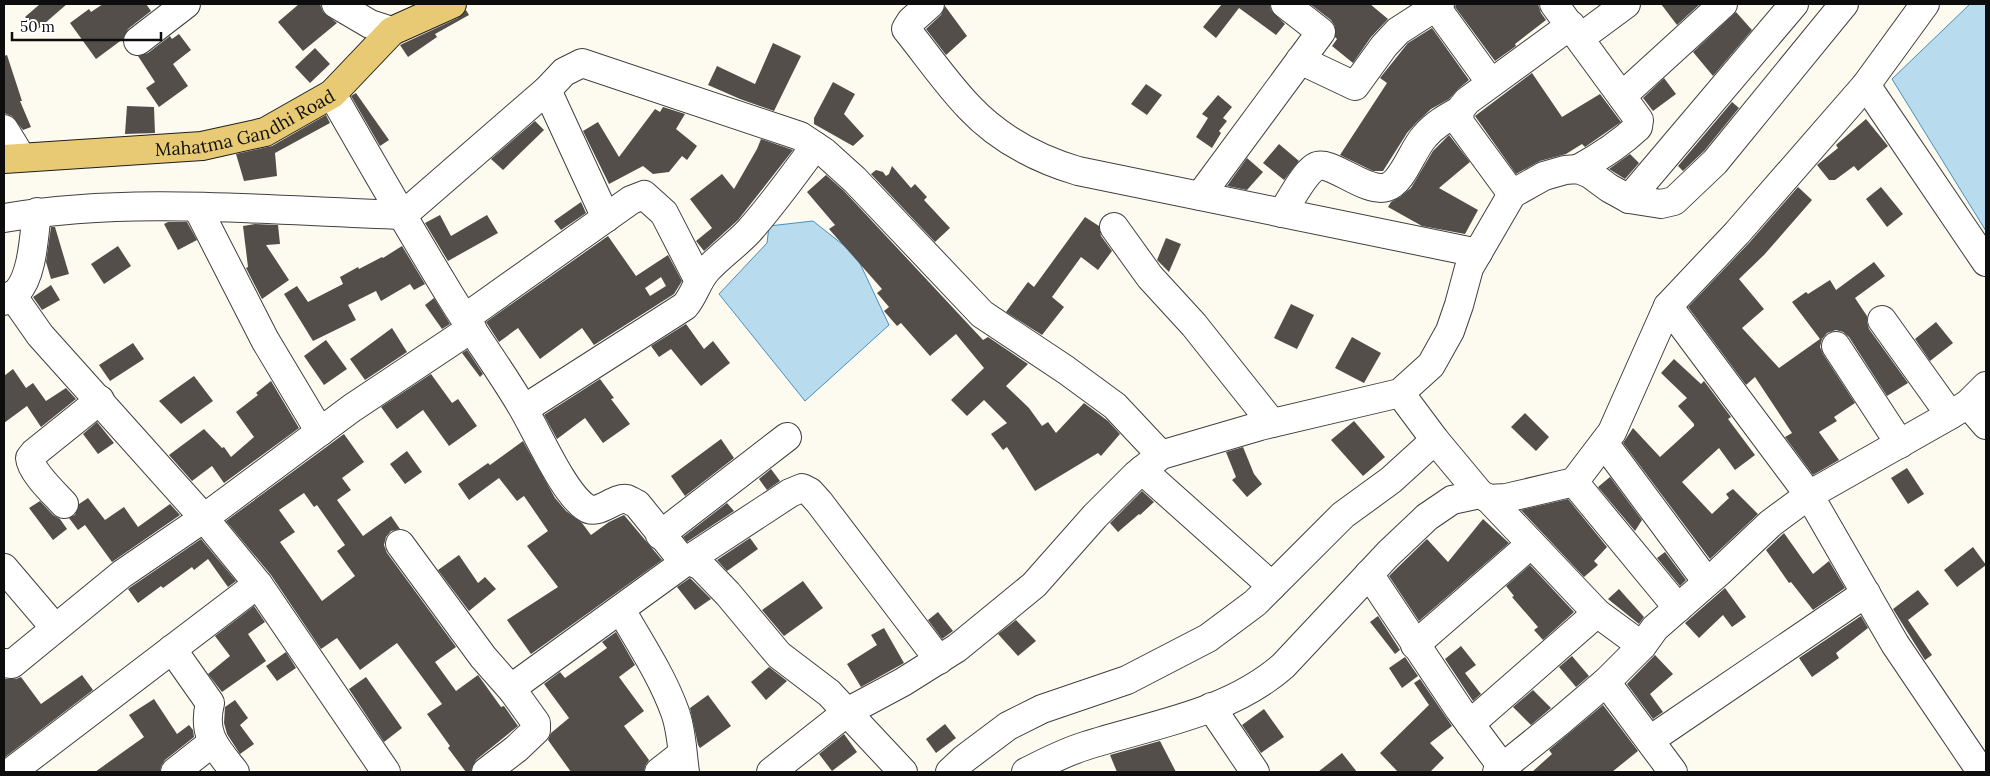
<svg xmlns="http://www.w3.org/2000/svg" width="1990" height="776" font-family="Lora,serif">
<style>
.water{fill:#b9dbee;stroke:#4990bc}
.building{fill:#544e4b;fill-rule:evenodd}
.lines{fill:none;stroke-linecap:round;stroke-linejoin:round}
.minor-casing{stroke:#404040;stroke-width:30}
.major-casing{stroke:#1e1e1e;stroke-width:30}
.minor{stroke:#fff;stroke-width:28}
.major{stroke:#e8ca74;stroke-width:28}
.labels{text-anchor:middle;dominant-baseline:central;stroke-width:5;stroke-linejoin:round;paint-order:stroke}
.street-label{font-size:18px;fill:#0d0d0d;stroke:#fff}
</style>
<rect width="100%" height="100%" fill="#fdfaef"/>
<g class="water">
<path d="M1970,4H1986V231L1892,79Z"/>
<path d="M813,221L856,255L889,325L805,401L719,294L767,243L769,226Z"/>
</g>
<g class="building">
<path d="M40,4H67L37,30L25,17Z"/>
<path d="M103,4H146L151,11L128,29L123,39L96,59L70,23L89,9L91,12Z"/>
<path d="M299,4H320L323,12L337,23L303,51L278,22Z"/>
<path d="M1222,4H1270L1271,10L1285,24L1276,35L1239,8L1216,38L1203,27Z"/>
<path d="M1310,4H1370L1388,19L1371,37L1353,63L1332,46L1337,39L1335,37V26L1331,20Z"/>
<path d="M1456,4H1538L1541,13L1546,20L1515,44L1516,46L1495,61L1455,7Z"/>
<path d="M1661,4H1700L1677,25Z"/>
<path d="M945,6L967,36L946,55L926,29L941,15Z"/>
<path d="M466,10L469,15L435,34L437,37L408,57L400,45L458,18Z"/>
<path d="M1736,12L1752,30L1713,76L1693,52Z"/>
<path d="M1432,28L1469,80L1458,89L1449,99L1431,109L1417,122L1407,133L1383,171H1373L1340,155L1387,83L1380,78L1408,43Z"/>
<path d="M179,34L191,50L173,64L188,86L159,107L146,88L155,82L138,56L148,53L170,36L172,39Z"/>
<path d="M773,43L801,56L774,111L740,99L708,85L717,66L755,84Z"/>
<path d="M315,48L330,64L310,83L295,67Z"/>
<path d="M7,55L22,101H20L31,127L23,130L12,116L4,113V56Z"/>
<path d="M1532,73L1562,117L1600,94L1621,122L1585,147L1582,144L1566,154L1540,161L1516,174L1475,116Z"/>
<path d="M1664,78L1676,94L1653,111L1643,98Z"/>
<path d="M833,82L855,94L844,114L864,136L853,146L814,124V118Z"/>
<path d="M1146,84L1162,95L1147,115L1131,104Z"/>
<path d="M356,93L389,140L380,146L351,96Z"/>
<path d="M1218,95L1232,107L1223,118L1227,121L1219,131L1221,133L1212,148L1196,137L1208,118L1202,114Z"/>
<path d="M1732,102L1739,108L1704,151L1683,171L1678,166Z"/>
<path d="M127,106L154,107L155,133L125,134Z"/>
<path d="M663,107L685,114L676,129L697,146L687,160L682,156L669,172L653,174L643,166L609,184L583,131L598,122L619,157L655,109L660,112Z"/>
<path d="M326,115L330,123L275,153L277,176L244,181L236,154L272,146Z"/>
<path d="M1866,119L1888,146L1858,171L1854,166L1835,180H1829L1817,165L1838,148L1836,145Z"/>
<path d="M535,121L544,130L503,170L491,159Z"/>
<path d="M1449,135L1470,162L1439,188L1478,210L1465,234L1422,226L1388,207L1391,202L1400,197L1411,188L1433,151Z"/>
<path d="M761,139L793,150L738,220L704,251L696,241L712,228L690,199L722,174L734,189L757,149Z"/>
<path d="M1279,144L1299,161L1284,180L1263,163Z"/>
<path d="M1630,154L1639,163L1625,179L1609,169Z"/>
<path d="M1247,158L1263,172L1247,190L1227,186Z"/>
<path d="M892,166L911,188L915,184L927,197L924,200L950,228L935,242L871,174L876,170L883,172L886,176L889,174Z"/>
<path d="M826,175L844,191L983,340L988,337L1028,364L1006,386L1029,408L1042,426L1048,422L1056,433L1084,403L1108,421L1120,434L1101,456L1098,453L1035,491L1007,447L1003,450L991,434L1007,423L984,400L967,416L951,400L984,368L956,334L930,356L901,323L897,326L884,311L889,307L877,293L882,289L829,229L835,225L807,192Z"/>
<path d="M1798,187L1812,200L1764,255L1739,279L1764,309L1742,328L1779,368L1820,339L1792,302L1806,292L1808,294L1830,280L1836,290L1874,262L1885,276L1855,298L1867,316V322L1869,329L1908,383L1887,396L1849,337L1843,332L1836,330L1827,333L1822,339L1820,347L1823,354L1855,403L1834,417L1837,421L1819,432L1839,460L1813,475L1785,437L1792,433L1755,377L1746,385L1688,307L1749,243Z"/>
<path d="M1881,187L1903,214L1887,227L1866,199Z"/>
<path d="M581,202L586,213L561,230L554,221Z"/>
<path d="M440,215L451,236L487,215L498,233L448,261L425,223Z"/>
<path d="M1085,217L1099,226L1101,236L1112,251L1098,270L1081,257L1052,297L1064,307L1042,335L1006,312L1028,282L1034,287Z"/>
<path d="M168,222H187L197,240L178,250L164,224Z"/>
<path d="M255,224L278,225L280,244L266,245L289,280L262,299L246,268L248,267L243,226Z"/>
<path d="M51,227H55L69,274L51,279L46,262Z"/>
<path d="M608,236L636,276L668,255L682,281L674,294L594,345L582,328L540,359L518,328L499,342L486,322ZM661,277L666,286L650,296L645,288Z"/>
<path d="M1166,238L1181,244L1169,272L1157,260Z"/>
<path d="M118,246L131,266L104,284L91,264Z"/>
<path d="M402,246L425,284L414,290L410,284L381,301L376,291L348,305L356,320L313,341L284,294L297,286L308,302L343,284L340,277L358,267L359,269L382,257L383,258Z"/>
<path d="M51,285L60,300L42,310L33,297Z"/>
<path d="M434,298L450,324L442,329L425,305Z"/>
<path d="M1291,304L1314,315L1297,349L1274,338Z"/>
<path d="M1936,322L1953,343L1930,361L1915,339Z"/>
<path d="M686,324L704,349L713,341L730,363L701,386L671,349L659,357L651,346Z"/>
<path d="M392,328L407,352L365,380L350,359Z"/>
<path d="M1352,337L1381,353L1364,383L1335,368Z"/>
<path d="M326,340L347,369L324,385L304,356Z"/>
<path d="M133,343L144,359L110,381L99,365Z"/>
<path d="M467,350L483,374L480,377L462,353Z"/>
<path d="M1674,359L1701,384L1704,381L1731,417L1728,419L1755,455L1735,470L1719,448L1682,482L1712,514L1729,498L1726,494L1733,489L1758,514L1710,559L1623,443L1633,428L1660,457L1694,426V424L1678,406L1687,398L1661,373Z"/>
<path d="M13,369L26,388L33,383L46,401L66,388L76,399L41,427L27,406L4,423V376Z"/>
<path d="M431,374L452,403L458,399L477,426L449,446L423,410L397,429L381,407Z"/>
<path d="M194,376L213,401L181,424L159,401Z"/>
<path d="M600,379L614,398L611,399L630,424L603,443L585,418L557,439L544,415Z"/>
<path d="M271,381L299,428L224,483L212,466L192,481L169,455L204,429L222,448L224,447L231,457L254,437L236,412L258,395L256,393Z"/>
<path d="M1525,413L1549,437L1536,451L1511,427Z"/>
<path d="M1354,421L1385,457L1363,476L1331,440Z"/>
<path d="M97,422L114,443L98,454L83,434Z"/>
<path d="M344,434L364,462L342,478L351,490L337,500L363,536L391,516L400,529L391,531L386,537L384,545L387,553L456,647L435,662L456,691L478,675L501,707L504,706L518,726L476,760L470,772H466L448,748L450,746L427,714L442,704L397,643L360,670L337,638L321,649L271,575L226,521ZM304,493L314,507L317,505L345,545L337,551L355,576L322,601L280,542L295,532L279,510Z"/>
<path d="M721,439L734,458L685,496L671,476Z"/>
<path d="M523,441L555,498L566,511L582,523L591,535L609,522L624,515L662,560L531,654L507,620L558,587L527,546L548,531L524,496L517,501L499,478L469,500L458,484L488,463L490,465Z"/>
<path d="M1243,447L1254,474L1262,484L1247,497L1232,480L1236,477L1226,452Z"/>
<path d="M407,451L422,472L405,484L390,464Z"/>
<path d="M1907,468L1924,494L1908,504L1891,478Z"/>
<path d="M771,469L780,481L767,490L759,479Z"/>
<path d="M1610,477L1642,520L1635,531L1598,487Z"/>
<path d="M1142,491L1154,502L1140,515L1139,514L1118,532L1110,523Z"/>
<path d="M88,498L105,520L124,507L138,527L170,504L180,515L112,562L85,525L78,530L69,518L75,515L79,504Z"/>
<path d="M1568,499L1607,547L1594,561L1598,565L1584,577L1521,510Z"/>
<path d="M40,501L53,515L60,519L67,529L53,540L29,508Z"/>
<path d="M727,503L734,511L687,542L683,537Z"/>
<path d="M1483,519L1509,543L1419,621L1389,576L1427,539L1448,562Z"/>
<path d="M1784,533L1813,574L1829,561L1845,588L1813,610L1791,582L1789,583L1766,550Z"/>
<path d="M750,538L758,549L727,571L717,560Z"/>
<path d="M201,539L236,581L228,587L208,559L194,570L192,567L163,588L161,586L138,603L128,589Z"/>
<path d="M1973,547L1986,565L1957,587L1944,570Z"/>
<path d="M1665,552L1686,580L1680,586L1657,558Z"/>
<path d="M459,555L478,583L485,577L496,589L469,611L438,570Z"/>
<path d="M1530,565L1574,612L1543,640L1534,630L1538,627L1512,597L1514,596L1506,586Z"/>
<path d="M690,578L711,599L695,610L677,587Z"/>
<path d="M803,581L823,608L784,636L762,610Z"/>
<path d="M1725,588L1746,617L1732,627L1723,615L1699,638L1685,623Z"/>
<path d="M1619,589L1644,617L1639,624L1608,599Z"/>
<path d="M1918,590L1929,604L1908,620L1932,655L1925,660L1893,609Z"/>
<path d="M254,606L265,622L248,634L266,661L222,692L208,674L230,656L215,636Z"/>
<path d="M938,612L953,631L942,639L928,620Z"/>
<path d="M1378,616L1400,650L1395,654L1370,622Z"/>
<path d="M1861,616L1868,628L1836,653L1839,658L1812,677L1799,658Z"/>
<path d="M1016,620L1036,641L1018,656L998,634Z"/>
<path d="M884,628L904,663L861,687L847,664L877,645L871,635Z"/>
<path d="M616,632L635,665L619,677L644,711L624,726L649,760L645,766L644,772H571L548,740L551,733L569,718L544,684L560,672L565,678L607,648L602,642Z"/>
<path d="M1461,646L1476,665L1465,673L1481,694L1473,701L1445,659Z"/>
<path d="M286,652L296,668L277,681L266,666Z"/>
<path d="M1655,655L1673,674L1650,694L1663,712L1653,719L1627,684Z"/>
<path d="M1572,656L1589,676L1576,687L1559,667Z"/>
<path d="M1405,657L1418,676L1402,688L1389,668Z"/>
<path d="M769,667L787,681L766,700L751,682Z"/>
<path d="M82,675L93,690L4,758V679H16L21,677L41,704Z"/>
<path d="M366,677L402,728L384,742L349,689Z"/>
<path d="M1420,679L1452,726L1430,743L1444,758L1430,772H1398L1380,753L1429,705L1414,683Z"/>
<path d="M1533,690L1551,708L1531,725L1513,707Z"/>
<path d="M708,695L731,726L700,748L698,745L690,708Z"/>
<path d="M154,699L177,734L189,725L193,730L194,737L165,760L161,766L160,772H95L144,737L129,715Z"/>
<path d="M235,700L248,718L240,725L254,744L240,754L227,734L224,723L225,707Z"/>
<path d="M1603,705L1638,751L1612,772H1532L1552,754L1549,750Z"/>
<path d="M1264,709L1284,737L1261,753L1242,725Z"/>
<path d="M945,724L956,738L936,753L926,739Z"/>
<path d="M844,734L857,752L832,771L819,754Z"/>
<path d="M1160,741L1176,772H1117L1110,755Z"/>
<path d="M1342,753L1357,772H1318Z"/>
</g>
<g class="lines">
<defs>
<g id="minor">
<path d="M336,4L370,24L392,31"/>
<path d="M930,4L911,21L906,29C927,55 946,83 969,107C998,138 1038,159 1078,171L1478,253"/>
<path d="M1554,4L1639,120L1638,127C1620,144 1600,157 1578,169"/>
<path d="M1436,7L1491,83"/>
<path d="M1580,38L1626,4"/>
<path d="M138,41L186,4"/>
<path d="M1300,60L1355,86L1384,46L1398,31L1440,4"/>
<path d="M1866,85L1986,262"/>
<path d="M547,90L606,218"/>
<path d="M332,94C371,162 410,230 451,297C473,333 499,368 521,405C537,431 562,491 585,507C598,517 613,497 627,499C630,500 634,503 637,504L679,556L701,566L728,594L779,655L829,693L903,772"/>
<path d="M1622,96L1723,4"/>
<path d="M4,129L21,157"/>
<path d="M1512,194L1460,123L1459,111L1467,101L1571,25"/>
<path d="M1200,196L1321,32L1285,4"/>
<path d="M1629,199L1794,4"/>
<path d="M197,207L265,340L320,432"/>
<path d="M1282,213C1290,201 1303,175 1315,167C1330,158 1365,194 1387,187C1403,182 1413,148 1425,136C1434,125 1446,118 1459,111"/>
<path d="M4,218C135,196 270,211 403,215L547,90L564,72L582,63L800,136L824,152L855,180L982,314L1066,370L1115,406L1161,455"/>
<path d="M1114,227L1150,277L1194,325L1272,423"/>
<path d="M12,295L40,335L204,518L258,584L386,772"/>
<path d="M4,301C8,298 13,295 17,292C33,275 34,234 37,212"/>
<path d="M1668,306L1809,495L1895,644L1976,764L1979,772"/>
<path d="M465,318L631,200L644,195L664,213L699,281"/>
<path d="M1882,320L1950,415"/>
<path d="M1836,346L1900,444"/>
<path d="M1400,393L1435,440L1480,494L1489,499L1506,498L1574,482L1612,432L1668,306L1737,233L1866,85L1925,4"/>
<path d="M1968,404L1986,425"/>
<path d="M524,409L685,306C695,294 697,281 707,270C720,256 736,245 749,231C773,204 794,175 815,146"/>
<path d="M1604,443L1707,582"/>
<path d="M1142,470L1272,586"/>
<path d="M1574,482L1678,608"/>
<path d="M1489,499L1597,613L1642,646"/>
<path d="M64,504C55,494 31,472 30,458L34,453L100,400"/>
<path d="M660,535L787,437"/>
<path d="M400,544L483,657L513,691"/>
<path d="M4,568L55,628"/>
<path d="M1369,574L1459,709L1506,772"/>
<path d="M621,610C640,643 662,676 675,712C682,731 682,752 685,772"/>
<path d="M1415,645L1531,544"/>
<path d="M172,649L210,703C202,735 216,748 235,772"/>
<path d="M4,663L12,664L122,574L204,518L352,408L472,328"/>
<path d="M1606,682L1673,772"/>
<path d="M1211,707L1255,772"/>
<path d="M1470,724L1597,613"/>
<path d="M1650,740L1866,593"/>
<path d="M11,772L258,584"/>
<path d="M175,772L213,742"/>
<path d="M486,772L516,749L536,730V723L513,691L517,684L688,560L790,493L802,488L810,492L819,502L939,660"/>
<path d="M659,772L682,754"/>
<path d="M771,772L847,712L903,682L957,648L1034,585L1095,516L1136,475L1161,455L1260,426L1400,393L1431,365L1450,331L1459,305L1469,268L1512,194L1544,176L1565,170L1578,169L1590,174L1609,188L1629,199L1661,204L1674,201L1715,162L1844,4"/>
<path d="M950,772L964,759L1008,726L1042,709L1127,680L1208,638L1255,603L1343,515L1391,480L1435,440"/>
<path d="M1026,772C1044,763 1065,752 1085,746C1153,724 1228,714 1283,666L1388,554L1427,517L1452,500L1480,494"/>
<path d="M1497,772L1559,722L1606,682L1642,646L1655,628L1718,573L1771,523L1809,495L1950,415L1968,404L1986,386"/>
</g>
<g id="major">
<path id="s1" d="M4,159L202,146L265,132L332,94L392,31L452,4"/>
</g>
</defs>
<use href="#minor" class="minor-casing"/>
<use href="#major" class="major-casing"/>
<use href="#minor" class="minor"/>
<use href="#major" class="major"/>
</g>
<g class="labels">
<g class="street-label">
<text stroke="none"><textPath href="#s1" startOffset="246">Mahatma Gandhi Road</textPath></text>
</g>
</g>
<rect width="1990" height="776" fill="none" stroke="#0d0d0d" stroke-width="10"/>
<path d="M12 32v8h149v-8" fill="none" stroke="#0d0d0d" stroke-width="2.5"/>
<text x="20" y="32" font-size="15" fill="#0d0d0d" stroke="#ffffff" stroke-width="4" paint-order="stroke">50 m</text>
</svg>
